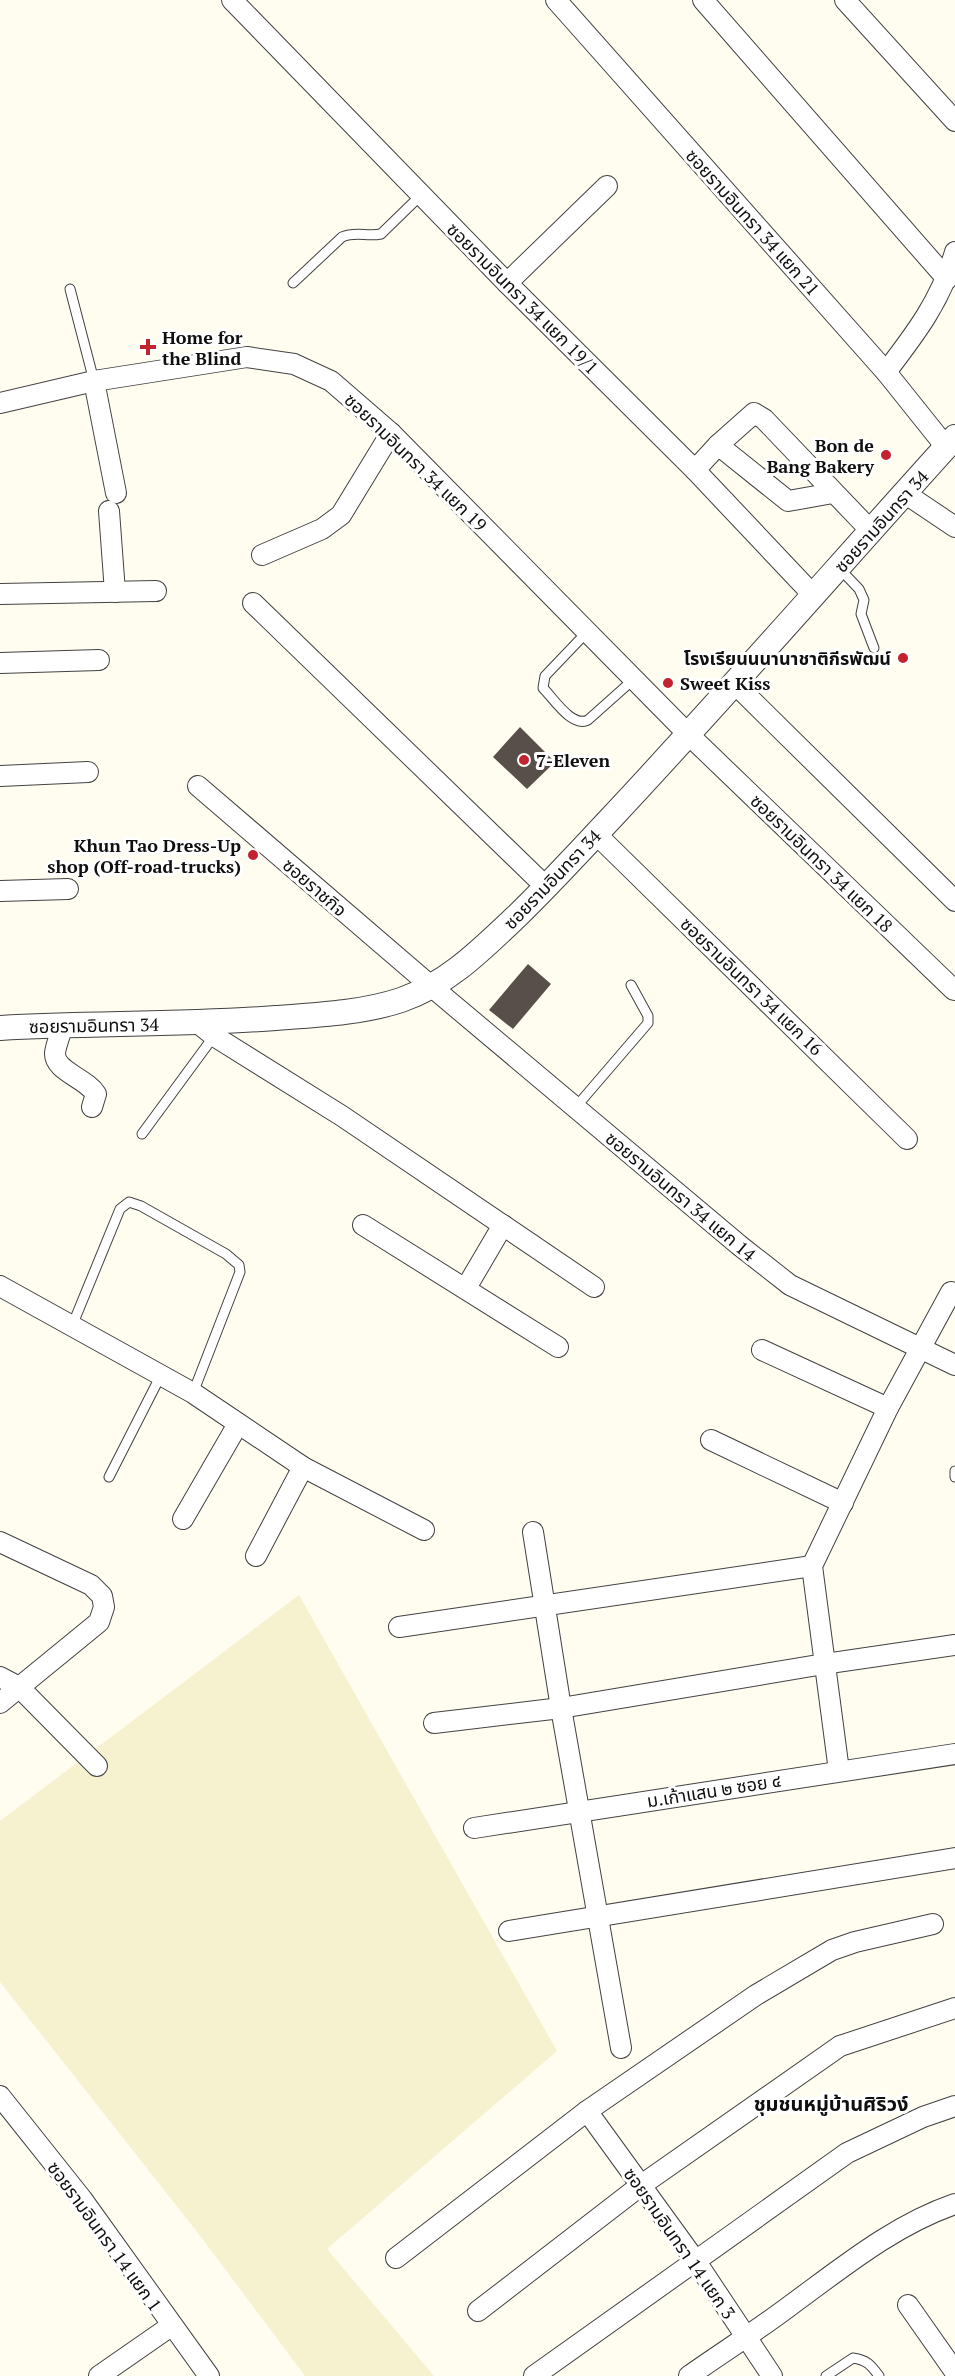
<svg xmlns="http://www.w3.org/2000/svg" width="955" height="2376" font-family="'PT Serif','Noto Sans Thai',serif">
<style>
.farmland{fill:#f6f2d0}
.building{fill:#584f4b}
.lines{fill:none;stroke-linecap:round;stroke-linejoin:round}
.service-casing{stroke:#424242;stroke-width:11}
.minor-casing{stroke:#424242;stroke-width:22}
.tertiary-casing{stroke:#424242;stroke-width:26}
.service{stroke:#fff;stroke-width:9}
.minor{stroke:#fff;stroke-width:20}
.tertiary{stroke:#fff;stroke-width:24}
.poi-dot{fill:#c2232e;stroke:#fff;stroke-width:2}
.labels{text-anchor:middle;dominant-baseline:central;stroke-width:6;stroke-linejoin:round;paint-order:stroke}
.street-label{font-size:18px;fill:#0f0f0f;stroke:#fff}
.poi-label{font-size:18px;font-weight:bold;fill:#0f0f0f;stroke:#fff;text-anchor:start}
.neighbourhood-label{font-size:20px;font-weight:bold;fill:#0f0f0f;stroke:#fff}
</style>
<rect width="100%" height="100%" fill="#fffcf0"/>
<path class="farmland" d="M299,1595L557,2051L327,2249L434,2376H305L198,2233L0,1982V1821Z"/>
<g class="building">
<path d="M520,727L555,762L527,789L493,757Z"/>
<path d="M528,964L551,984L513,1029L489,1010Z"/>
</g>
<g class="lines">
<defs>
<g id="service">
<path d="M293,283L342,237C356,231 367,237 381,234L420,196"/>
<path d="M70,289L94,381"/>
<path d="M839,568L859,589L864,600L861,614L874,648"/>
<path d="M587,632L545,676L543,688C554,699 572,728 588,720L634,679"/>
<path d="M575,1108L648,1023V1016L631,985"/>
<path d="M142,1134L214,1036"/>
<path d="M72,1326L120,1209L129,1202L141,1206L226,1254L239,1265L240,1272L193,1393"/>
<path d="M955,1471V1477"/>
<path d="M109,1477L161,1375"/>
<path d="M826,2376L853,2358C867,2360 871,2365 879,2376"/>
</g>
<g id="minor">
<path d="M232,0L507,283L695,470L814,596"/>
<path d="M556,0L886,372L946,447"/>
<path d="M703,0L947,279"/>
<path d="M845,0L955,121"/>
<path d="M507,283L607,186"/>
<path d="M886,372C916,333 941,300 955,252"/>
<path d="M94,381L116,493"/>
<path d="M0,403L94,381L247,357L294,364L331,381L391,433L689,735L954,990"/>
<path d="M718,445L788,501L833,493"/>
<path d="M695,470L718,445L754,413L764,419L872,532"/>
<path d="M906,494L955,527"/>
<path d="M109,511L115,592"/>
<path d="M262,555L322,529L341,515L391,433"/>
<path d="M0,594L156,591"/>
<path d="M253,603L546,887"/>
<path d="M0,663L99,660"/>
<path d="M735,684L955,901"/>
<path d="M0,776L88,772"/>
<path d="M198,786L432,987L739,1245L790,1285L955,1365"/>
<path d="M596,834L907,1139"/>
<path d="M0,891L68,889"/>
<path d="M199,1024L214,1036L342,1116L594,1287"/>
<path d="M63,1025C61,1033 56,1044 55,1053C54,1071 86,1078 96,1094L92,1107"/>
<path d="M363,1225L558,1347"/>
<path d="M0,1286L193,1393L303,1467L424,1530"/>
<path d="M466,1288L503,1225"/>
<path d="M762,1350L888,1408"/>
<path d="M711,1440L843,1503"/>
<path d="M183,1519L238,1424"/>
<path d="M533,1532L561,1708L621,2048"/>
<path d="M0,1542L91,1585L102,1596L104,1607L99,1622L0,1703"/>
<path d="M256,1556L303,1467"/>
<path d="M399,1627L812,1566"/>
<path d="M0,1677L19,1687L97,1766"/>
<path d="M434,1723L561,1708L824,1664L955,1645"/>
<path d="M839,1771L812,1566L888,1408L951,1292"/>
<path d="M474,1828L955,1754"/>
<path d="M509,1931L955,1858"/>
<path d="M0,2096L82,2199L209,2376"/>
<path d="M587,2111L695,2260L772,2376"/>
<path d="M396,2258L587,2111L756,1995L832,1950L855,1942L933,1924"/>
<path d="M908,2305L955,2372"/>
<path d="M478,2311L640,2186L840,2046L955,2008"/>
<path d="M99,2376L171,2326"/>
<path d="M534,2376L847,2153L923,2117L955,2106"/>
<path d="M689,2376C723,2352 758,2330 791,2305C843,2267 894,2225 955,2204"/>
</g>
<path id="tertiary" d="M0,1028C92,1023 184,1025 276,1018C317,1015 362,1013 401,1000C448,984 482,949 517,916C550,884 581,850 613,816C729,692 841,563 955,437"/>
</defs>
<use href="#service" class="service-casing"/>
<use href="#minor" class="minor-casing"/>
<use href="#tertiary" class="tertiary-casing"/>
<use href="#service" class="service"/>
<use href="#minor" class="minor"/>
<use href="#tertiary" class="tertiary"/>
</g>
<g class="poi-dot">
<path d="M145 338h6v6h6v6h-6v6h-6v-6h-6v-6h6z"/>
<circle cx="886" cy="455" r="6"/>
<circle cx="903" cy="658" r="6"/>
<circle cx="668" cy="683" r="6"/>
<circle cx="524" cy="760" r="6"/>
<circle cx="253" cy="855" r="6"/>
</g>
<g class="labels">
<g class="street-label">
<text transform="translate(753 222) rotate(48)">ซอยรามอินทรา 34 แยก 21</text>
<text transform="translate(523 298) rotate(45)">ซอยรามอินทรา 34 แยก 19/1</text>
<text transform="translate(416 462) rotate(44)">ซอยรามอินทรา 34 แยก 19</text>
<text transform="translate(881 521) rotate(-48)">ซอยรามอินทรา 34</text>
<text transform="translate(822 863) rotate(44)">ซอยรามอินทรา 34 แยก 18</text>
<text transform="translate(552 879) rotate(-46)">ซอยรามอินทรา 34</text>
<text transform="translate(315 887) rotate(41)">ซอยราชกิจ</text>
<text transform="translate(752 986) rotate(44)">ซอยรามอินทรา 34 แยก 16</text>
<text transform="translate(94 1025) rotate(-1)">ซอยรามอินทรา 34</text>
<text transform="translate(681 1196) rotate(40)">ซอยรามอินทรา 34 แยก 14</text>
<text transform="translate(714 1790) rotate(-9)">ม.เก้าแสน ๒ ซอย ๔</text>
<text transform="translate(105 2236) rotate(54)">ซอยรามอินทรา 14 แยก 1</text>
<text transform="translate(680 2243) rotate(55)">ซอยรามอินทรา 14 แยก 3</text>
</g>
<g class="poi-label">
<text x="162" y="337">Home for<tspan x="162" dy="21">the Blind</tspan></text>
<text x="874" y="445" text-anchor="end">Bon de<tspan x="874" dy="21">Bang Bakery</tspan></text>
<text x="891" y="658" text-anchor="end">โรงเรียนนนานาชาติกีรพัฒน์</text>
<text x="680" y="683">Sweet Kiss</text>
<text x="536" y="760">7-Eleven</text>
<text x="241" y="845" text-anchor="end">Khun Tao Dress-Up<tspan x="241" dy="21">shop (Off-road-trucks)</tspan></text>
</g>
<g class="neighbourhood-label">
<text x="831" y="2103">ชุมชนหมู่บ้านศิริวง์</text>
</g>
</g>
</svg>
